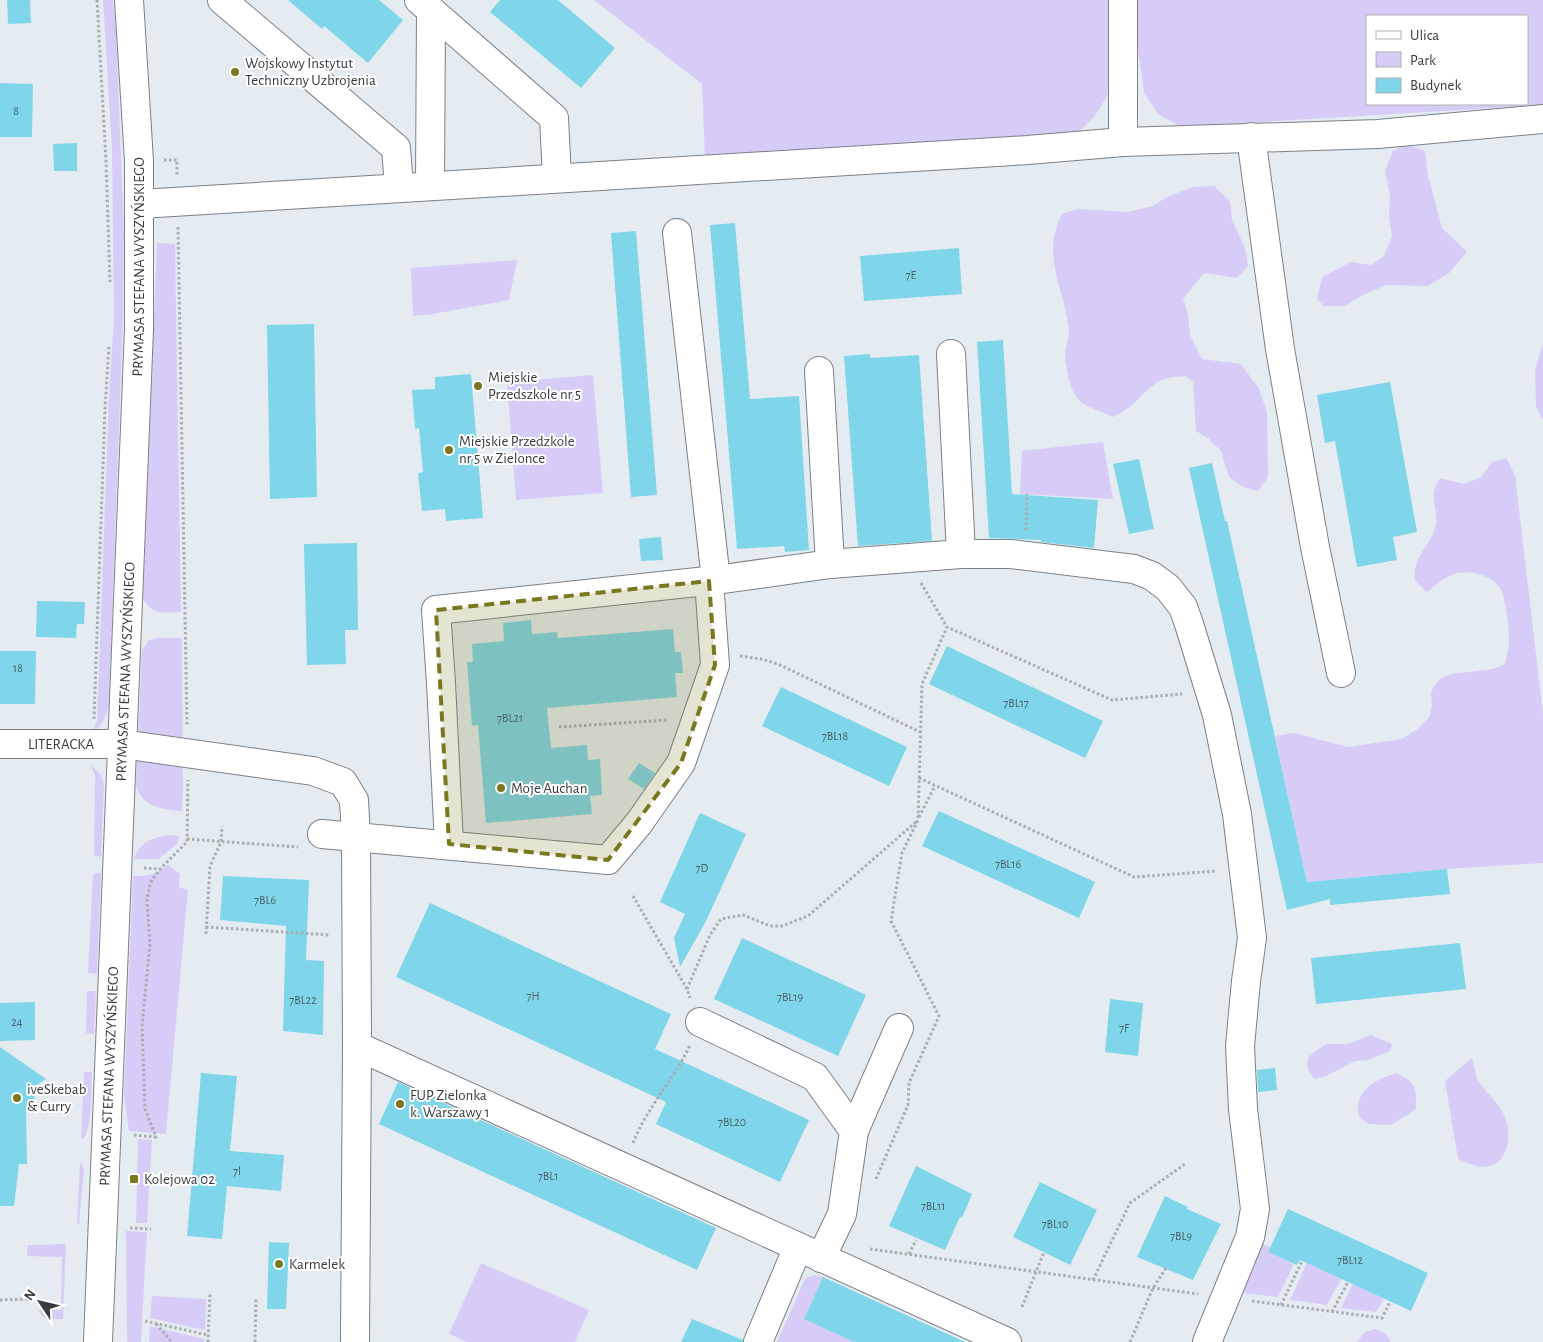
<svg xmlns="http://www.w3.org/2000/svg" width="1543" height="1342" font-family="'Alegreya Sans',sans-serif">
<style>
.green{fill:#d6ccf7;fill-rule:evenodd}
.building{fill:#7fd5ea}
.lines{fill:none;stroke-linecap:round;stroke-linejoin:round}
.minor-casing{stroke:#7b8186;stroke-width:30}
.major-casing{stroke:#7b8186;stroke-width:30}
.path{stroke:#a7adb1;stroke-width:3;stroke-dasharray:2.5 2.5;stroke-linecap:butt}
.minor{stroke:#fff;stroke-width:28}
.major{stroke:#fff;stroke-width:28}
.marked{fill:#79781e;fill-opacity:0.2;stroke:#79781e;stroke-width:4;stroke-dasharray:10 6;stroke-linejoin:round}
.poi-dot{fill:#79781e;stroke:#fff;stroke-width:2}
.labels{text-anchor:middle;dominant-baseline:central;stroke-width:4;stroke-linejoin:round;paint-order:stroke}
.number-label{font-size:12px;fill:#4a6268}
.poi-label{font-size:15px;fill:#383b3d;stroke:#fff;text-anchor:start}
.street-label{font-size:15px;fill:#383b3d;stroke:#fff}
</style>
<rect width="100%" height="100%" fill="#e5ecf1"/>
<g class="green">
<path d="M103,0H113L116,30L124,232L123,315L109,705C106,716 102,727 92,733L97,721L109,395L114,318L112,148Z"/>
<path d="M594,0H1114L1112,83L1107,96L1095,116L1076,135L705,158L702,84Z"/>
<path d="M1136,0H1543V105L1181,127L1158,114L1144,93L1135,28ZM1367,16H1527V104H1367Z"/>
<path d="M1407,144L1425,151L1428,175L1442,228L1467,252L1449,273L1428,286L1387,285L1365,294L1345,306H1324L1317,299L1322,277L1351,262L1371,265L1384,256L1392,236L1389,216L1390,196L1385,170L1393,151Z"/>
<path d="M1214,186L1230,201L1232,220L1245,248L1248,266L1237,278L1204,273L1183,299L1188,314L1190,335L1202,359L1241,364L1259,389L1267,412L1268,477L1258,491L1243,487L1229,477L1221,451L1208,438L1196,431L1193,382L1186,376C1177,377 1164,377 1156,383C1140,395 1133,408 1113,417C1105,413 1084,406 1079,400C1070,391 1065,366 1065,353C1066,345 1069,338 1069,330C1065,289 1040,256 1062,214L1078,209L1128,212L1152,206L1169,196L1193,187Z"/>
<path d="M157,243L175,244L181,612C164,612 151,616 143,598Z"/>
<path d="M517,260L509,300L433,314L413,316L411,268Z"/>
<path d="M1543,343V420L1536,407L1535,370Z"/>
<path d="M593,375L603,493L516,500L507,382Z"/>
<path d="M1103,442L1113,499L1020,494L1022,451Z"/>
<path d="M1506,458L1515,475L1543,714V863L1447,869L1307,882L1275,736L1294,733L1348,747L1402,739L1419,728L1429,717L1432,705L1431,693L1434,686L1441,678L1452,674L1493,669L1505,664C1506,657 1508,651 1509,644C1510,634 1506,599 1501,590C1494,576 1472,570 1457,573C1446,576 1436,585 1427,592L1415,581C1412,554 1432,547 1436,524C1438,514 1432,502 1434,492C1434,488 1438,482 1440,478L1464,484L1481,477L1492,462Z"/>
<path d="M157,638H182L183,791L182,811C162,809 142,808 136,785L142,650L149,640Z"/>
<path d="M91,765L100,774L104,784L101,857L94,855L95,775Z"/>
<path d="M168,835L179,836L178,843L159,859H134C139,842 152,838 168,835Z"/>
<path d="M168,865L180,874L179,888L188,889L166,1134L129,1131L124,1094L133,876C147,876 157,875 168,865Z"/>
<path d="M96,873H101L97,974L88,973L93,875Z"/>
<path d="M87,991H96L94,1034L86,1033Z"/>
<path d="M1371,1035L1392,1044L1390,1051L1368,1060L1355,1061L1324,1077L1314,1079L1307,1067L1308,1058L1313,1053L1326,1044H1348Z"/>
<path d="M1472,1058C1474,1065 1475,1074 1478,1080C1485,1092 1496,1100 1502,1111C1510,1125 1511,1146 1501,1159C1490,1173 1471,1165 1458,1159L1445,1081Z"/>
<path d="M84,1072H92C91,1086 92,1128 84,1138L81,1139Z"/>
<path d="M1396,1073C1417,1083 1416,1087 1416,1109L1391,1125L1368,1124L1359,1117C1359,1113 1357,1108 1358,1105C1360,1087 1381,1078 1396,1073Z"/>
<path d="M138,1139L152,1140L147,1223H136Z"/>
<path d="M80,1161L84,1169L79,1224L77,1225Z"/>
<path d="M126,1231L147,1232L141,1342H127Z"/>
<path d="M66,1244L63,1319C52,1319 43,1321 38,1310H61L62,1257L27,1256L28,1245Z"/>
<path d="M1263,1244L1271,1247L1268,1252L1294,1264L1278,1297L1242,1293Z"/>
<path d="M481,1263L589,1310L575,1342H467L449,1334Z"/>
<path d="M1307,1263L1341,1279L1327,1305L1290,1300Z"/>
<path d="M814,1275L823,1277L804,1319L854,1342H777L804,1281L806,1278Z"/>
<path d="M1353,1284L1384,1299L1376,1312L1341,1308Z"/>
<path d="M152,1296L206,1299L205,1330L150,1318Z"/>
<path d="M150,1326L204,1339V1342H149Z"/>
<path d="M1376,1329L1386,1334L1391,1342H1357L1365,1332Z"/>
</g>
<g class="building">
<path d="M7,0H30L31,23L8,24Z"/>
<path d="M288,0H379L403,20L368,63L324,26L322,29Z"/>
<path d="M500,0H558L615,48L581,88L490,12Z"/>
<path d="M0,83L33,84L32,137H0Z"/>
<path d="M77,143V171H54L53,144Z"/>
<path d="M735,223L750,399L799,396L809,550L785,552L784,546L737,549L710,225Z"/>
<path d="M636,231L657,495L631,497L611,233Z"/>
<path d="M959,248L962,294L864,301L860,256Z"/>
<path d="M314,324L317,497L270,499L267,325Z"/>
<path d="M1003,340L1012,494L1098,500L1094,548L1041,542V540L989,538L977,342Z"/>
<path d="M870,354V358L919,355L932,541L858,546L844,356Z"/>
<path d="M471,374L483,518L446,521L445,509L422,511L418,473L423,472L419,428L415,429L412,390L435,389V377Z"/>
<path d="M1390,382L1417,532L1393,537L1397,560L1357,567L1335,441L1325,443L1317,395Z"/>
<path d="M1139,459L1154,529L1129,534L1113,464Z"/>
<path d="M1212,463L1225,521H1227L1307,882L1447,869L1450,894L1330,905V899L1287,910L1189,468Z"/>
<path d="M661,537L663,560L641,561L639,539Z"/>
<path d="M357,543L358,630H345L346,664L307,665L304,544Z"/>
<path d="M37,601L85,602L84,624H77L76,638L36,637Z"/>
<path d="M531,620L532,634L557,632L558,638L673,629L675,652H681L683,673H675L677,697L547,708L551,748L587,745L588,760L600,759L602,795L590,796L592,814L486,823L478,725L472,726L467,662H473L472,644L504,641L503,623Z"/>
<path d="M947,646L1103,721L1085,758L929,684Z"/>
<path d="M0,651H36L35,704H0Z"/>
<path d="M781,687L907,747L889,786L762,726Z"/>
<path d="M639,763L655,773L644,789L628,779Z"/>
<path d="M939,811L1095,882L1079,918L922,846Z"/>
<path d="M700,813L746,834L705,923L680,967L674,938L685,914L660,902Z"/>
<path d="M223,876L309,880L306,960L324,961L323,1035L283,1031L286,926L220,920Z"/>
<path d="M430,903L671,1014L655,1049L809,1120L780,1182L656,1124L666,1102L396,977Z"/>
<path d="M742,938L866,995L838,1056L714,999Z"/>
<path d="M1460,943L1466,989L1316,1004L1311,958Z"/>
<path d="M1110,999L1143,1003L1138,1056L1105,1052Z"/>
<path d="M35,1002V1040L0,1041V1003Z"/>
<path d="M0,1047L46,1079L34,1087L35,1110H26L27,1164H19L14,1206H0Z"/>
<path d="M1275,1068L1277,1090L1258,1092L1257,1070Z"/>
<path d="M201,1073L237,1076L230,1151L284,1155L281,1191L227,1186L222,1239L187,1236Z"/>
<path d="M398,1082L716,1228L697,1270L379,1124Z"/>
<path d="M916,1166L972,1194L962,1218L960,1217L945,1250L889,1226Z"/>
<path d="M1040,1182L1097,1210L1070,1265L1013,1237Z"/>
<path d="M1165,1196L1188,1207L1187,1209L1221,1224L1193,1280L1137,1257Z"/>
<path d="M1288,1209L1428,1273L1411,1311L1300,1260L1297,1265L1268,1252Z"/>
<path d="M269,1242L289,1243L286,1309H267Z"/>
<path d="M823,1277L965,1342H854L804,1319Z"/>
<path d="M692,1319L743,1340V1342H681Z"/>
</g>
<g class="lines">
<defs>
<g id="minor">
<path d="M222,0L396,148L399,187"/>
<path d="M419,0L554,118L557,178"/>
<path d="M1123,0V142"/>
<path d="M1251,137L1280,349L1315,547L1341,673"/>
<path d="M430,185L431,11"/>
<path d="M140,204L1028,150L1123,142L1378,134L1543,119"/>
<path d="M677,233L716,580"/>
<path d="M951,354L961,554"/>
<path d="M819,371L830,564"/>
<path id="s1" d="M0,744H122L313,771L343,782L354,800L356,837L357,1046L355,1342"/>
<path d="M322,834L608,860L639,823L681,763L715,665L709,581"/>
<path d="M449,844L441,683L436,610L716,580L830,564L961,554H1010L1134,569L1152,576L1168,588L1183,607L1189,624L1217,715L1237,814L1252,938L1246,981L1240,1046L1243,1109L1255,1209L1250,1237L1207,1342"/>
<path d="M700,1022L815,1077L854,1131L842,1214L821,1258"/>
<path d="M357,1046L1007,1342"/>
<path d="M854,1131L899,1028"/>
<path d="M758,1342L798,1247"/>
</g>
<g id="major">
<path id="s2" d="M98,1342L139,329V161L129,0"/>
</g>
</defs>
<use href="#minor" class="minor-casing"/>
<use href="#major" class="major-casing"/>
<g class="path">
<path d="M97,0L106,161L110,282"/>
<path d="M164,160H177V176"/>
<path d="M178,227L187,726"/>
<path d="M1026,530L1027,494"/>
<path d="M921,583L947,627L1112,700L1182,694"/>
<path d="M740,656L761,659L778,664L920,732"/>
<path d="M94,719L105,409L109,345"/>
<path d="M559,727L668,720"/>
<path d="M919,778L1134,877L1217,871"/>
<path d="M919,817L935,786"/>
<path d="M187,839L298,847"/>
<path d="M144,868L160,869L187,842L188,780"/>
<path d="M633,896L687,989L690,998"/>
<path d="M206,927L330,935"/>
<path d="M206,934L210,866L221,842L222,826"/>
<path d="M687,989L710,935L721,919L743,915L770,926H782L808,916L916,822"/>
<path d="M134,1135L156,1137L145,1109L142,1026L150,944L147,900L150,883L160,869"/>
<path d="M633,1143C647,1107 674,1080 690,1045"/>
<path d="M876,1179L908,1105L909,1083L939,1016L891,921L902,853L918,820L922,684L947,627"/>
<path d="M130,1228L151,1229"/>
<path d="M870,1249L1198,1294"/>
<path d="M909,1254L916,1240"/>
<path d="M1093,1280L1130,1203L1185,1164"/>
<path d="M0,1300L28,1299"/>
<path d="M1252,1301L1382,1318L1390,1302"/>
<path d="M1281,1305L1302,1261"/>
<path d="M1022,1307L1044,1252"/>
<path d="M1332,1312L1348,1282"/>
<path d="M145,1321L208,1335"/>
<path d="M156,1324L172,1342"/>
<path d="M208,1342L210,1294"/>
<path d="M255,1342L256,1297"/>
<path d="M1130,1342L1153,1288L1166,1268"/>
</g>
<use href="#minor" class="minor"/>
<use href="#major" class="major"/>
</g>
<path class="marked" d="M709,581L715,665L681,763L608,860L449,844L436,610Z"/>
<g class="poi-dot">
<circle cx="235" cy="72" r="5"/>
<circle cx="478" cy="386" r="5"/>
<circle cx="449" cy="450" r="5"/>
<circle cx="501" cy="788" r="5"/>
<circle cx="17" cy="1098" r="5"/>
<circle cx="400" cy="1104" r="5"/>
<rect x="129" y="1174" width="10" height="10" rx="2.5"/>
<circle cx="279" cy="1264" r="5"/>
</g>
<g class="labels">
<g class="number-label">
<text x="16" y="111">8</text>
<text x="911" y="275">7E</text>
<text x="18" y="668">18</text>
<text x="1016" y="703">7BL17</text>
<text x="510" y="718">7BL21</text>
<text x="835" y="736">7BL18</text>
<text x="1008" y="864">7BL16</text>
<text x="702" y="868">7D</text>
<text x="265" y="900">7BL6</text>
<text x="533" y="996">7H</text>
<text x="790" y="997">7BL19</text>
<text x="303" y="1000">7BL22</text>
<text x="17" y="1022">24</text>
<text x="1124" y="1028">7F</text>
<text x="732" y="1122">7BL20</text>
<text x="237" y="1171">7l</text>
<text x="548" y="1176">7BL1</text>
<text x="933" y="1206">7BL11</text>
<text x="1055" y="1224">7BL10</text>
<text x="1181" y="1236">7BL9</text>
<text x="1350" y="1260">7BL12</text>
</g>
<g class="poi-label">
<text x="245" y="63">Wojskowy Instytut<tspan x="245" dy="17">Techniczny Uzbrojenia</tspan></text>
<text x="488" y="377">Miejskie<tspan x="488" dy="17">Przedszkole nr 5</tspan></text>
<text x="459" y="441">Miejskie Przedzkole<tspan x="459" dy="17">nr 5 w Zielonce</tspan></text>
<text x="511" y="788">Moje Auchan</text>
<text x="27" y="1089">iveSkebab<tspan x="27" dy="17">&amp; Curry</tspan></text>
<text x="410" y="1095">FUP Zielonka<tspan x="410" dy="17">k. Warszawy 1</tspan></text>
<text x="144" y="1179">Kolejowa 02</text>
<text x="289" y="1264">Karmelek</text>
</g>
<g class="street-label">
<text stroke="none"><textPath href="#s2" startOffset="1076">PRYMASA STEFANA WYSZYŃSKIEGO</textPath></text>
<text stroke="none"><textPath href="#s2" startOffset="671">PRYMASA STEFANA WYSZYŃSKIEGO</textPath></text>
<text stroke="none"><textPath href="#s1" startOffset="61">LITERACKA</textPath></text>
<text stroke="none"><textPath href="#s2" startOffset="266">PRYMASA STEFANA WYSZYŃSKIEGO</textPath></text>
</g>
</g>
<rect x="1366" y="15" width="162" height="90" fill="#ffffff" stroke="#afb1b1"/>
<rect x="1376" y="31" width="25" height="8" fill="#ffffff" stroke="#afb1b1"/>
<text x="1410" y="40" font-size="15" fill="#383b3d">Ulica</text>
<rect x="1376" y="52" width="25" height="15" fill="#d6ccf7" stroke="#afb1b1"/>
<text x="1410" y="65" font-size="15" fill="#383b3d">Park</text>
<rect x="1376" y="78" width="25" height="15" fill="#7fd5ea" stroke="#afb1b1"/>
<text x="1410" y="90" font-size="15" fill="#383b3d">Budynek</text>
<g transform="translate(40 1302) rotate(305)" stroke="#ffffff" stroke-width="4" paint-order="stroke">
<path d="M0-4L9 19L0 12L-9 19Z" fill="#383b3d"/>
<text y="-8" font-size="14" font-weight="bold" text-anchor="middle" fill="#383b3d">N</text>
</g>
</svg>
